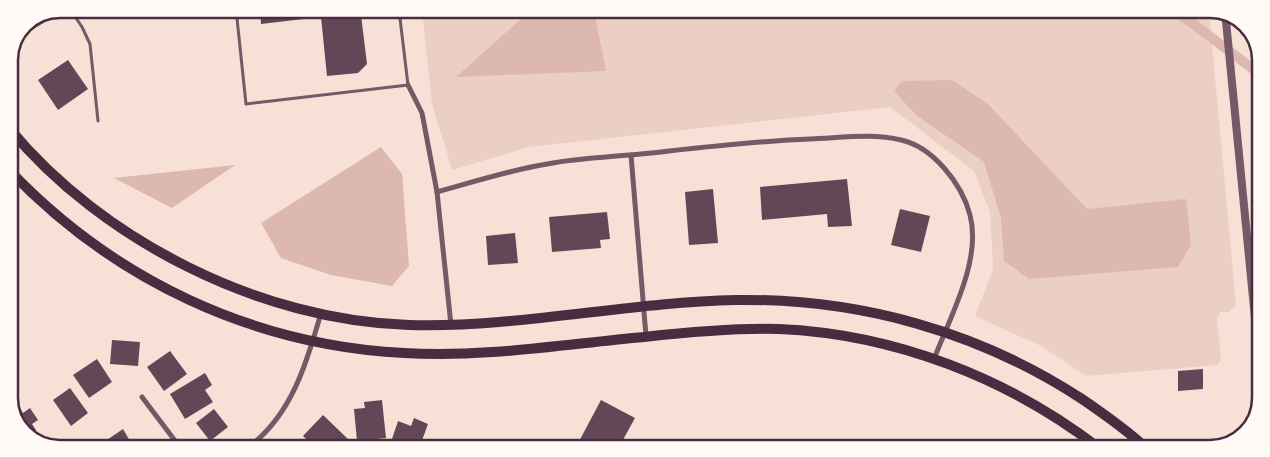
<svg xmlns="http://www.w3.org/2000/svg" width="1270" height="457" font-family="'Archivo Narrow',sans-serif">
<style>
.green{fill:#ebcfc5}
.water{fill:#dcb8b0}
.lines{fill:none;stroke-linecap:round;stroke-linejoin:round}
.canal{stroke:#dcb8b0;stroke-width:10}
.building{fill:#644757}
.service{stroke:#755966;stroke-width:3}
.minor{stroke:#755966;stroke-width:5}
.tertiary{stroke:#755966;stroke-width:8}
.primary{stroke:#4a2c40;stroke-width:10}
.rim{fill:none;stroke:#4a2c40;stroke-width:2.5}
</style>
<rect width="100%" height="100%" fill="#f7e1d7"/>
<path class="green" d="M422,10L1209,11L1236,305L1229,312H1221L1217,317L1221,360L1217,365L1086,376L1041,346L975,316L993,269L990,212L974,171L890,107L529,147L452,170L432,104Z"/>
<g class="water">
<path d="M531,10H594L606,71L456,77Z"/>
<path d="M952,80L988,104L1087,209L1186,199L1191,245L1178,267L1029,279L1004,261L1001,218L984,162L916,115L894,91L902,81Z"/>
<path d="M381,147L402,174L409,266L392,286L331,275L281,258L261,223Z"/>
<path d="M235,165L172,208L114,178Z"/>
</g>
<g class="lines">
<path class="canal" d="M1176,11L1261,75"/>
</g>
<g class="building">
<path d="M260,9H391L392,12L361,15L367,64L358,73L327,76L321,17L261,24Z"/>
<path d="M68,60L88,89L58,110L38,80Z"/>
<path d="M847,179L852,226L828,227L827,214L762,220L760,187Z"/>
<path d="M713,189L718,243L689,245L685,192Z"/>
<path d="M900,209L930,216L921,252L891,245Z"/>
<path d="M607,212L610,239L600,240L601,248L552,252L549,217Z"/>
<path d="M515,233L518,263L488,265L486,236Z"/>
<path d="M112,340L140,342L138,366L110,364Z"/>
<path d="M170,351L187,374L164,391L147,367Z"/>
<path d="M97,359L112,382L89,398L73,375Z"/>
<path d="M1203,369V389L1178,391V371Z"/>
<path d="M205,373L212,385L205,390L213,402L185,419L170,394Z"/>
<path d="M70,388L88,413L71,426L53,400Z"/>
<path d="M382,400L386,438L357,441L354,409L365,408L364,402Z"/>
<path d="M601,400L635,418L619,447H576Z"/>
<path d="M18,406L23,413L30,408L38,420L32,424L36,430L29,435L19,429L13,410Z"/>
<path d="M214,409L228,427L210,441L196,423Z"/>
<path d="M323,415L348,439L341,446L332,444L330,446H314L303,436Z"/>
<path d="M414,418L428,424L420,446H405L406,444L392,439L398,421L411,426Z"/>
<path d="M123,429L130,441L125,446H98Z"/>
</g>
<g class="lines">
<g class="service">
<path d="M70,9L82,27L90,44L98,121"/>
<path d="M236,9L246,104L408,85L399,10"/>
</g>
<g class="minor">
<path d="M18,36L61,9"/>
<path d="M408,85L422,113L437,192L451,325"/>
<path d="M631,155L646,336"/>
<path d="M437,192C473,182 510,170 547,164C578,158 610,157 641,154C697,148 754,141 810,139C840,138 872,133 901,140C933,147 962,184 970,215C982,260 950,317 934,359"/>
<path d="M142,397L179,446"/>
<path d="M250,446C292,414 307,362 321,313"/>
</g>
<path class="tertiary" d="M1225,11L1259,359"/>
<g class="primary">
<path d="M9,128C102,241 262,321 409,325C519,328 627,302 736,300C859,298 980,332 1082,399C1104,414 1127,430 1146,448"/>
<path d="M9,170C114,280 252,345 404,353C484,358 565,344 644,337C689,332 734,328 779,329C895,334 1008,378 1099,448"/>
</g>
</g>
<path d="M0 0H1270V457H0ZM60 18H1210A42 42 0 0 1 1252 60V398A42 42 0 0 1 1210 440H60A42 42 0 0 1 18 398V60A42 42 0 0 1 60 18Z" fill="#fffaf5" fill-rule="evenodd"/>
<path class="rim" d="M60 18H1210A42 42 0 0 1 1252 60V398A42 42 0 0 1 1210 440H60A42 42 0 0 1 18 398V60A42 42 0 0 1 60 18Z"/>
</svg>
